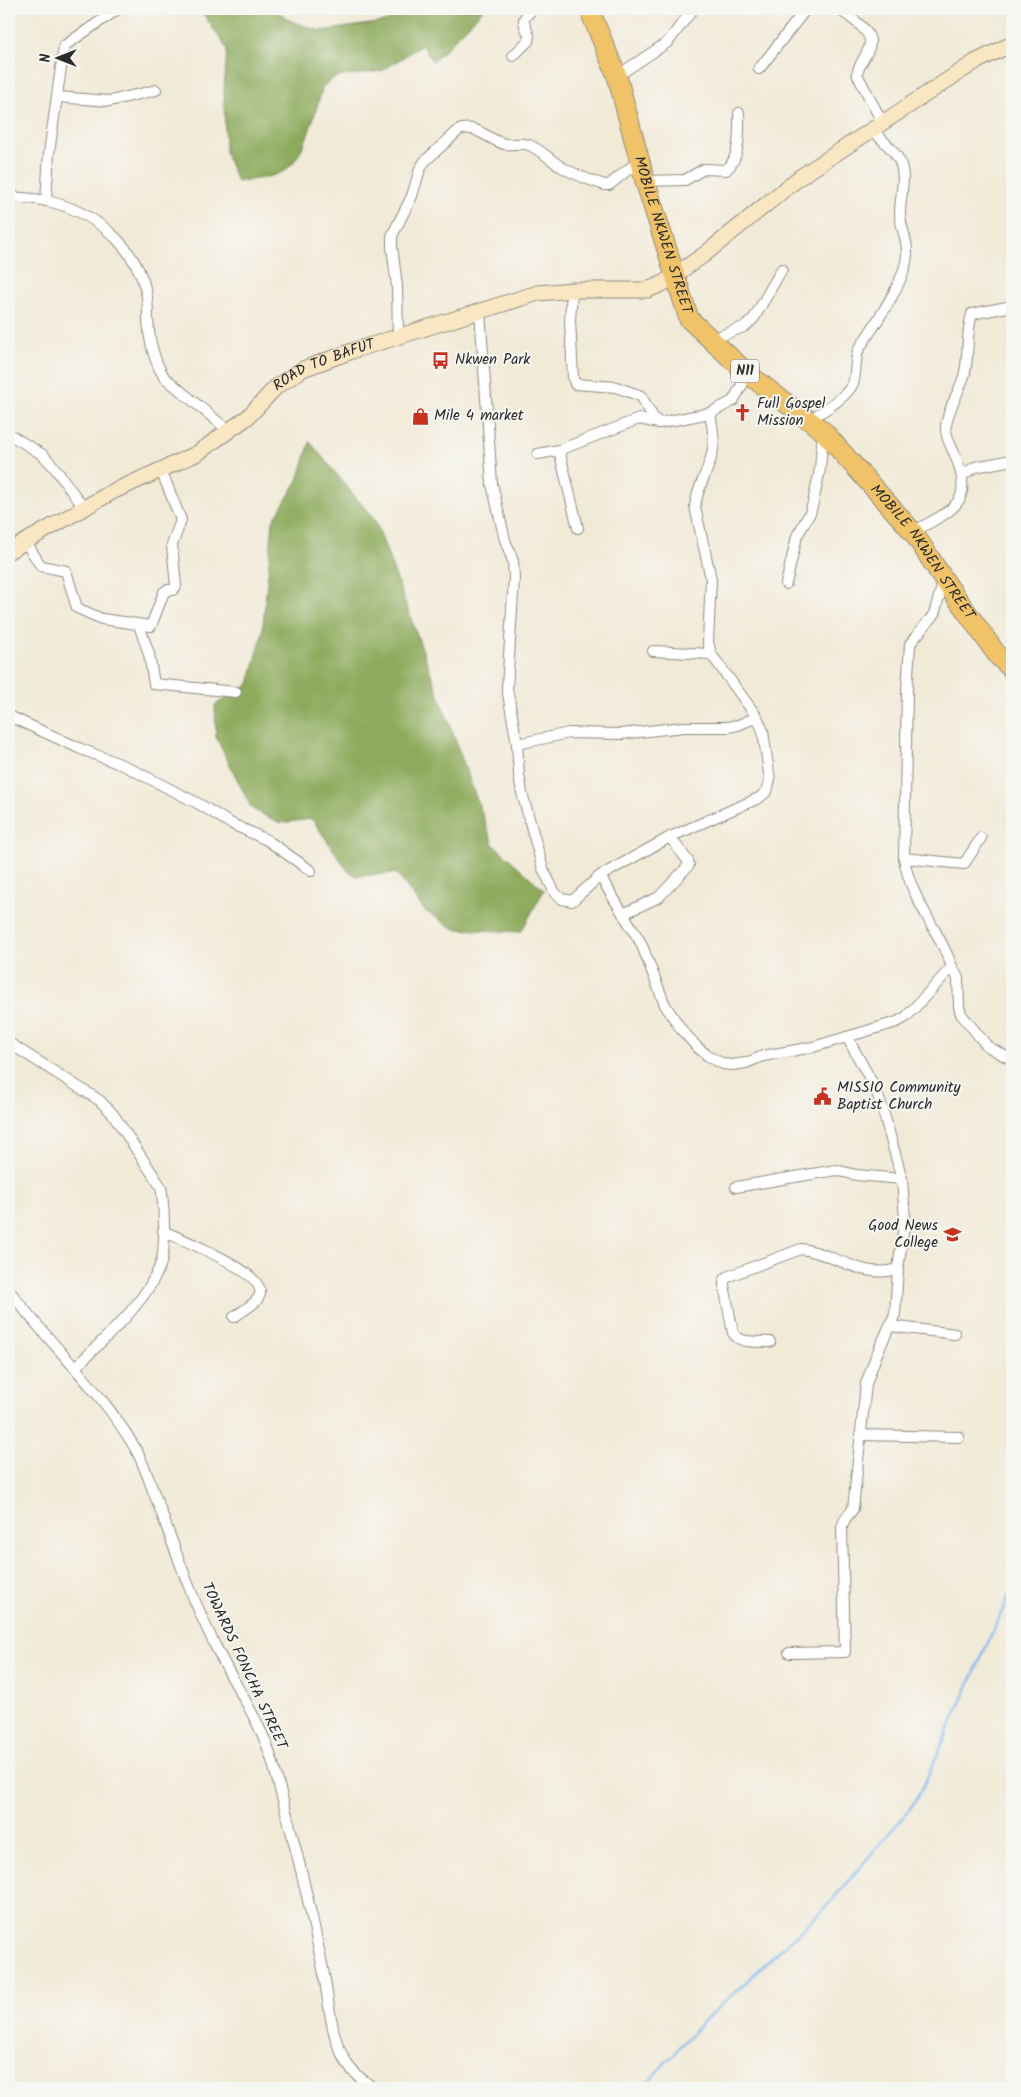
<svg xmlns="http://www.w3.org/2000/svg" width="1021" height="2097" font-family="Kalam,sans-serif">
<style>
.forest{fill:#8eab5d;stroke:#5c6b44}
.lines{fill:none;stroke-linecap:round;stroke-linejoin:round}
.stream{stroke:#84baf3;stroke-width:2.5}
.street-casing{stroke:#8e8a81;stroke-width:12}
.secondary-casing{stroke:#8e8a81;stroke-width:17}
.highway-casing{stroke:#8e8a81;stroke-width:21}
.street{stroke:#fff;stroke-width:10}
.secondary{stroke:#f9e7c3;stroke-width:15}
.highway{stroke:#f1c369;stroke-width:19}
.labels{text-anchor:middle;dominant-baseline:central;stroke-width:4;stroke-linejoin:round;paint-order:stroke}
.shield{fill:#f6f6f2;stroke:#686867;stroke-width:1}
.shield-label{font-size:14px;font-weight:bold;fill:#2b2b2b}
.street-label{font-size:15px;fill:#2b2b2b;stroke:#f6f6f2}
.poi-label{font-size:15px;fill:#2b2b2b;stroke:#f6f6f2;text-anchor:start}
</style>
<rect width="100%" height="100%" fill="#f6f6f2"/>
<filter id="ink" filterUnits="userSpaceOnUse"><feTurbulence type="fractalNoise" baseFrequency=".02" numOctaves="2"/><feDisplacementMap in="SourceGraphic" scale="10" xChannelSelector="R" yChannelSelector="G"/><feConvolveMatrix kernelMatrix="1 2 1 2 8 2 1 2 1" color-interpolation-filters="sRGB"/></filter>
<filter id="wash" filterUnits="userSpaceOnUse"><feTurbulence type="fractalNoise" baseFrequency=".0096" numOctaves="4" result="noise"/><feDisplacementMap in="SourceGraphic" scale="20" xChannelSelector="R" yChannelSelector="G"/><feGaussianBlur stdDeviation="1.12" result="paint"/><feColorMatrix in="noise" values="0 0 0 0 0 0 0 0 0 0 0 0 0 0 0 0 0 1.4 0 .05"/><feComposite in="paint" operator="in"/></filter>
<g filter="url(#wash)">
<rect width="100%" height="100%" fill="#f1ead7"/>
<g class="forest">
<path d="M200,9H274L291,21L320,31L384,22L420,9H484L433,62L422,45L382,71L336,77L323,86C316,108 305,161 282,172C271,178 249,180 237,182L225,152L224,88L227,49Z"/>
<path d="M310,442L376,522L493,844L544,890L521,932L455,929L425,911L396,873L357,876L348,871L312,819L280,823L252,809L216,737L215,705L249,684L262,635L273,521L298,480Z"/>
</g>
<g class="lines">
<path class="stream" d="M642,2088L700,2025L825,1908L910,1809L922,1789L1012,1589"/>
</g>
</g>
<g filter="url(#ink)">
<g class="lines">
<defs>
<g id="street">
<path d="M839,9C849,17 872,30 870,44C868,55 859,63 857,74L882,122"/>
<path d="M513,56L528,41L529,36C524,21 519,21 533,9"/>
<path d="M759,69L806,9"/>
<path d="M617,76L668,42L693,9"/>
<path d="M57,97L110,101L156,90"/>
<path d="M645,181L685,180L704,169L726,170C741,158 739,130 739,113"/>
<path d="M9,197C21,198 35,198 47,201C93,211 136,245 146,292C148,300 148,310 148,319C149,340 153,359 164,377L229,431"/>
<path d="M46,201L49,153L64,46L118,9"/>
<path d="M572,290L570,320L573,378L575,384L616,387L641,396L653,417L659,423"/>
<path d="M480,311L492,484L505,540L513,561L514,578L507,688L517,744L519,775L522,793L543,869L555,893L562,899L572,901L600,876L670,837L759,798L767,791L770,780L763,731L757,717L711,654L708,642L711,579L695,507C697,486 710,470 713,449C715,438 712,425 710,413"/>
<path d="M398,337L397,286L392,247V236L412,196L420,169L425,161L459,130C476,123 489,141 505,144C513,145 521,142 529,145C542,150 552,162 565,169C577,175 591,181 605,185H609L640,160"/>
<path d="M710,340L746,326L754,318L782,269"/>
<path d="M809,420C821,412 848,397 853,383C857,372 854,360 859,349C874,325 906,282 907,254C908,240 900,227 900,213C900,196 907,176 899,160C894,149 880,138 871,129"/>
<path d="M9,434L43,455L54,467L84,508"/>
<path d="M559,450L578,528"/>
<path d="M538,454L559,450L639,419L659,423L710,413L733,401L748,374"/>
<path d="M963,475L975,467L1012,460"/>
<path d="M913,532C951,510 976,505 955,455C951,446 945,436 946,426C948,407 961,390 965,372C969,353 966,333 972,314L1012,306"/>
<path d="M25,541L41,566L66,571L77,608L102,619L151,626L164,592L167,590H173L176,586L172,545L181,520L161,470"/>
<path d="M786,584L797,536L810,513L813,503L820,469L823,431"/>
<path d="M139,625L149,654L154,684L236,692"/>
<path d="M653,651L711,654"/>
<path d="M9,716L81,749L125,766L199,804L230,823L267,840L311,871"/>
<path d="M517,744L569,733L621,734L684,727H728L738,725L757,717"/>
<path d="M904,858L964,864L981,838"/>
<path d="M600,876L641,943L665,1005L681,1029L697,1047L708,1056L723,1064L733,1065L746,1063L763,1056L813,1047L897,1022L906,1017L952,967C939,929 910,899 904,858L907,691L910,644L934,614L944,580"/>
<path d="M623,914L659,897L689,865L688,861L670,837"/>
<path d="M952,967L958,978L959,1007L961,1014L987,1046L1012,1060"/>
<path d="M9,1043L99,1100L113,1114L161,1187C164,1204 166,1247 161,1263C147,1303 104,1338 76,1367"/>
<path d="M736,1187L836,1170L856,1175L902,1179"/>
<path d="M163,1231C181,1239 265,1272 260,1294C258,1303 242,1311 234,1317"/>
<path d="M9,1290C49,1344 101,1389 135,1448C145,1465 151,1487 159,1506C176,1552 192,1599 214,1643C233,1684 261,1720 273,1764C292,1831 309,1900 323,1969C329,2000 330,2037 347,2064C354,2074 365,2082 374,2088"/>
<path d="M890,1326L955,1334"/>
<path d="M770,1342C757,1341 740,1344 733,1333L724,1285V1280L729,1276L801,1249C836,1253 861,1280 898,1269"/>
<path d="M860,1435L959,1437"/>
<path d="M789,1653L845,1652L842,1527L845,1519L853,1509L866,1384L876,1356L895,1314L898,1269L905,1219L902,1179L882,1107L875,1088L847,1037"/>
</g>
<g id="secondary">
<path id="s1" d="M9,551L112,492L196,454L248,417L276,387L303,369L352,351L538,293L572,290H647L662,284L705,254L800,177L975,62L1012,44"/>
</g>
<g id="highway">
<path id="s2" d="M589,9L617,76L645,181L689,319L748,374L823,431L913,532L944,580L998,656L1012,669"/>
</g>
</defs>
<use href="#street" class="street-casing"/>
<use href="#secondary" class="secondary-casing"/>
<use href="#highway" class="highway-casing"/>
<use href="#street" class="street"/>
<use href="#secondary" class="secondary"/>
<use href="#highway" class="highway"/>
</g>
</g>
<defs>
<symbol id="bus-bare" viewBox="-9 -9 18 18"><path d="M-5-6H5V4H4V6H2V4H-2V6H-4V4H-5ZM-3.5-4V0h7V-4ZM-3.5 1.2v1.5H-2V1.2ZM2 1.2v1.5H3.5V1.2Z" fill="#c8321e" stroke="#f6f6f2" stroke-width="2.5" paint-order="stroke"/></symbol>
<symbol id="church-bare" viewBox="-9 -9 18 18"><path d="M-1.2-6h2.4v3.5h3.3v2.4h-3.3V6h-2.4V-.1h-3.3v-2.4h3.3Z" fill="#c8321e" stroke="#f6f6f2" stroke-width="2.5" paint-order="stroke"/></symbol>
<symbol id="shop-bare" viewBox="-9 -9 18 18"><path d="M-5-2.5h2.3a2.7 3.5 0 0 1 5.4 0H5L5.5 6h-11ZM-1.5-2.5h3a1.5 2.3 0 0 0-3 0Z" fill="#c8321e" stroke="#f6f6f2" stroke-width="2.5" paint-order="stroke"/></symbol>
<symbol id="civic-bare" viewBox="-9 -9 18 18"><path d="M-.6-6.5H3V-4.5H.6V-3L4-1V1h2V6H-6V1h2V-1L-.6-3ZM-1.2 2.5V6h2.4V2.5Z" fill="#c8321e" stroke="#f6f6f2" stroke-width="2.5" paint-order="stroke"/></symbol>
<symbol id="school-bare" viewBox="-9 -9 18 18"><path d="M0-5L7-2L0 1L-7-2ZM-4 1L0 2.5L4 1V4Q0 6-4 4Z" fill="#c8321e" stroke="#f6f6f2" stroke-width="2.5" paint-order="stroke"/></symbol>
</defs>
<g fill-rule="evenodd">
<use href="#bus-bare" x="428" y="348" width="25" height="25"/>
<use href="#church-bare" x="730" y="400" width="25" height="25"/>
<use href="#shop-bare" x="408" y="404" width="25" height="25"/>
<use href="#civic-bare" x="810" y="1084" width="25" height="25"/>
<use href="#school-bare" x="940" y="1222" width="25" height="25"/>
</g>
<g class="labels">
<rect class="shield" x="731" y="359.5" width="28" height="23" rx="4"/>
<g class="shield-label">
<text x="745" y="371">N11</text>
</g>
<g class="street-label">
<text stroke="none"><textPath href="#s2" startOffset="238">MOBILE NKWEN STREET</textPath></text>
<text stroke="none"><textPath href="#s1" startOffset="369">ROAD TO BAFUT</textPath></text>
<text stroke="none"><textPath href="#s2" startOffset="658">MOBILE NKWEN STREET</textPath></text>
<text transform="translate(244 1666) rotate(65)">TOWARDS FONCHA STREET</text>
</g>
<g class="poi-label">
<text x="455" y="360">Nkwen Park</text>
<text x="757" y="404">Full Gospel<tspan x="757" dy="17">Mission</tspan></text>
<text x="434" y="416">Mile 4 market</text>
<text x="837" y="1088">MISSIO Community<tspan x="837" dy="17">Baptist Church</tspan></text>
<text x="938" y="1226" text-anchor="end">Good News<tspan x="938" dy="17">College</tspan></text>
</g>
</g>
<rect width="1021" height="2097" fill="none" stroke="#f6f6f2" stroke-width="30"/>
<g transform="translate(58 58) rotate(270)" stroke="#f6f6f2" stroke-width="4" paint-order="stroke">
<path d="M0-4L9 19L0 12L-9 19Z" fill="#2b2b2b"/>
<text y="-8" font-size="14" font-weight="bold" text-anchor="middle" fill="#2b2b2b">N</text>
</g>
</svg>
